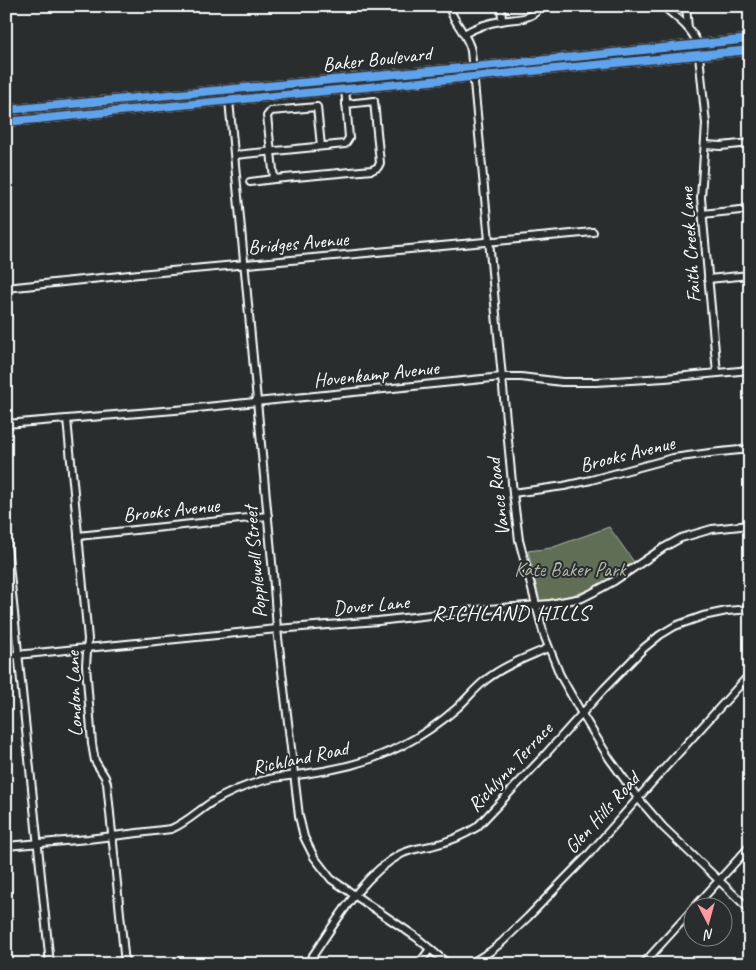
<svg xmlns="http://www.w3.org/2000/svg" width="756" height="970" font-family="Caveat,sans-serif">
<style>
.green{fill:#616e56;stroke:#b0b6aa}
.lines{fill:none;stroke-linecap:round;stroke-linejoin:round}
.minor-casing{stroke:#fff;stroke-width:10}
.major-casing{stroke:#fff;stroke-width:11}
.minor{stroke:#2a2d2e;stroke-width:6}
.major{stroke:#746b52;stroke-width:8}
.cycleway-casing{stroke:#2a2d2e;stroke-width:11}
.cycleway{stroke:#60a3ed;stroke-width:8}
.labels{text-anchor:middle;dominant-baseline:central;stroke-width:4;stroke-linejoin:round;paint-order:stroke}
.street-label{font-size:20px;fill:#fff;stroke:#2a2d2e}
.park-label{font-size:20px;fill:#b0b6aa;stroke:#2a2d2e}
.quarter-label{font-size:22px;letter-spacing:1px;fill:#fff;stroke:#2a2d2e}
</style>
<rect width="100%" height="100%" fill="#2a2d2e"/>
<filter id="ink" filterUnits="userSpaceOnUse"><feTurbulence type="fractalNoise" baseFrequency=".02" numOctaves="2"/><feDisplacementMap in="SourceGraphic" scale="10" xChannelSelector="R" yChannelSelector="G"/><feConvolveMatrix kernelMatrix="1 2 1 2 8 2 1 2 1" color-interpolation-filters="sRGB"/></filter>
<g filter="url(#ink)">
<path class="green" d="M609,527L634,562C603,587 577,597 538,601L536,597L538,594L528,551L551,548Z"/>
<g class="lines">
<defs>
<g id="minor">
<path d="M449,6C453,23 468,34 471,51L513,493L519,540L544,635L560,675L582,714L609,758L638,798L663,827L750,910"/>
<path d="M501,6L502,20"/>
<path d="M663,6C677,18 690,26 698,44"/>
<path d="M686,6L688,28"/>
<path d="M464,34C476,27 487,23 501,21C515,18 524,21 536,12"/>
<path d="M699,55L706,124L701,198L717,373"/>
<path d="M228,89L273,573L277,629L299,816L304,837L314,857L331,879L416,937L448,964"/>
<path d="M705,145L721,146L750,143"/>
<path d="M235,155L345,144L349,138L345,88"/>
<path d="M274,179L372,170L378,167L380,163L374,101L346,104"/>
<path d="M250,182L274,179L267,116L271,111L317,107L321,146"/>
<path d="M702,214L750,209"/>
<path d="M708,279L750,275"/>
<path d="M6,288L139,274L593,232"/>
<path d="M67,419L88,639L86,665L92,744L95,761L105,777L107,783L125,964"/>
<path d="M6,424L187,409L502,377H521L562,382H596L665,378L750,370"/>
<path d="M513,493L564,486L591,480L673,458L710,453L750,449"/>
<path d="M6,535L50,964"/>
<path d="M78,536L268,516"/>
<path d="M6,656L277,629L378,621L465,611L550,604L582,598L592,593L614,581L663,548L681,538L712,529L750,525"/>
<path d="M6,846L88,839L171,829C186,823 198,811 212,802C229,792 246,785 265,780C279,776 295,776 310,773C341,769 372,761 401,746C421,736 440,723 457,708C467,699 476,687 487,679C505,665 528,657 548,648"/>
<path d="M694,908L750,846"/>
<path d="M307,964C334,926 360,876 401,854C411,849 421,848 431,846C448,842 463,836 477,827L543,757L604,689L644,648L660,635L675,626L703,616L727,611L750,609"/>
<path d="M419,964L430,949"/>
<path d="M470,964L491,951L502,942L528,917L589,854L663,770L750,674"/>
<path d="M643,964L694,908"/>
</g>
<g id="major">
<path d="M6,110L526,62L750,39"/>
<path d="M6,122L750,50"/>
</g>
</defs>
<use href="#minor" class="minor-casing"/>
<use href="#major" class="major-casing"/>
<use href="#minor" class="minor"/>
<use href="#major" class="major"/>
<defs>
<g id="cycleway">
<path d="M6,110L526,62L750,39"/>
<path d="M6,122L750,50"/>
</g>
</defs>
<use href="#cycleway" class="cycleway-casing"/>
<use href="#cycleway" class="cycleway"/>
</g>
</g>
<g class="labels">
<g class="street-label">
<text transform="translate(377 59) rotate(-6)">Baker Boulevard</text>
<text transform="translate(298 243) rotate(-5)">Bridges Avenue</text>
<text transform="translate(690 245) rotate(-94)">Faith Creek Lane</text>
<text transform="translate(376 374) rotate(-6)">Hovenkamp Avenue</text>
<text transform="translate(627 454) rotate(-14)">Brooks Avenue</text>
<text transform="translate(498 497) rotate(-97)">Vance Road</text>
<text transform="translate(171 510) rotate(-6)">Brooks Avenue</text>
<text transform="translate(255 562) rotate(-95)">Popplewell Street</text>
<text transform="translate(371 605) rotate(-5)">Dover Lane</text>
<text transform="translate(74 694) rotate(-92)">London Lane</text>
<text transform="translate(300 758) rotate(-12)">Richland Road</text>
<text transform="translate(510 767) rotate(-47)">Richlynn Terrace</text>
<text transform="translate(602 813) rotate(-48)">Glen Hills Road</text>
</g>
<g class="park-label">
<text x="570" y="569">Kate Baker Park</text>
</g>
<g class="quarter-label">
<text x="511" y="613">RICHLAND HILLS</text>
</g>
</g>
<rect width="756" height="970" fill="none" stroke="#2a2d2e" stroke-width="25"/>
<rect x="12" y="12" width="731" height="945" fill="none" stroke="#fff" stroke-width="2" filter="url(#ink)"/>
<g transform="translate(708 922) rotate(174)"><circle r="24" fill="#2a2d2e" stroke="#7f8182"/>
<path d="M0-4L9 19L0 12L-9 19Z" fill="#ff9aa2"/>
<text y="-8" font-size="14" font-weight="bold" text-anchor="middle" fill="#ffffff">N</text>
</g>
</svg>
